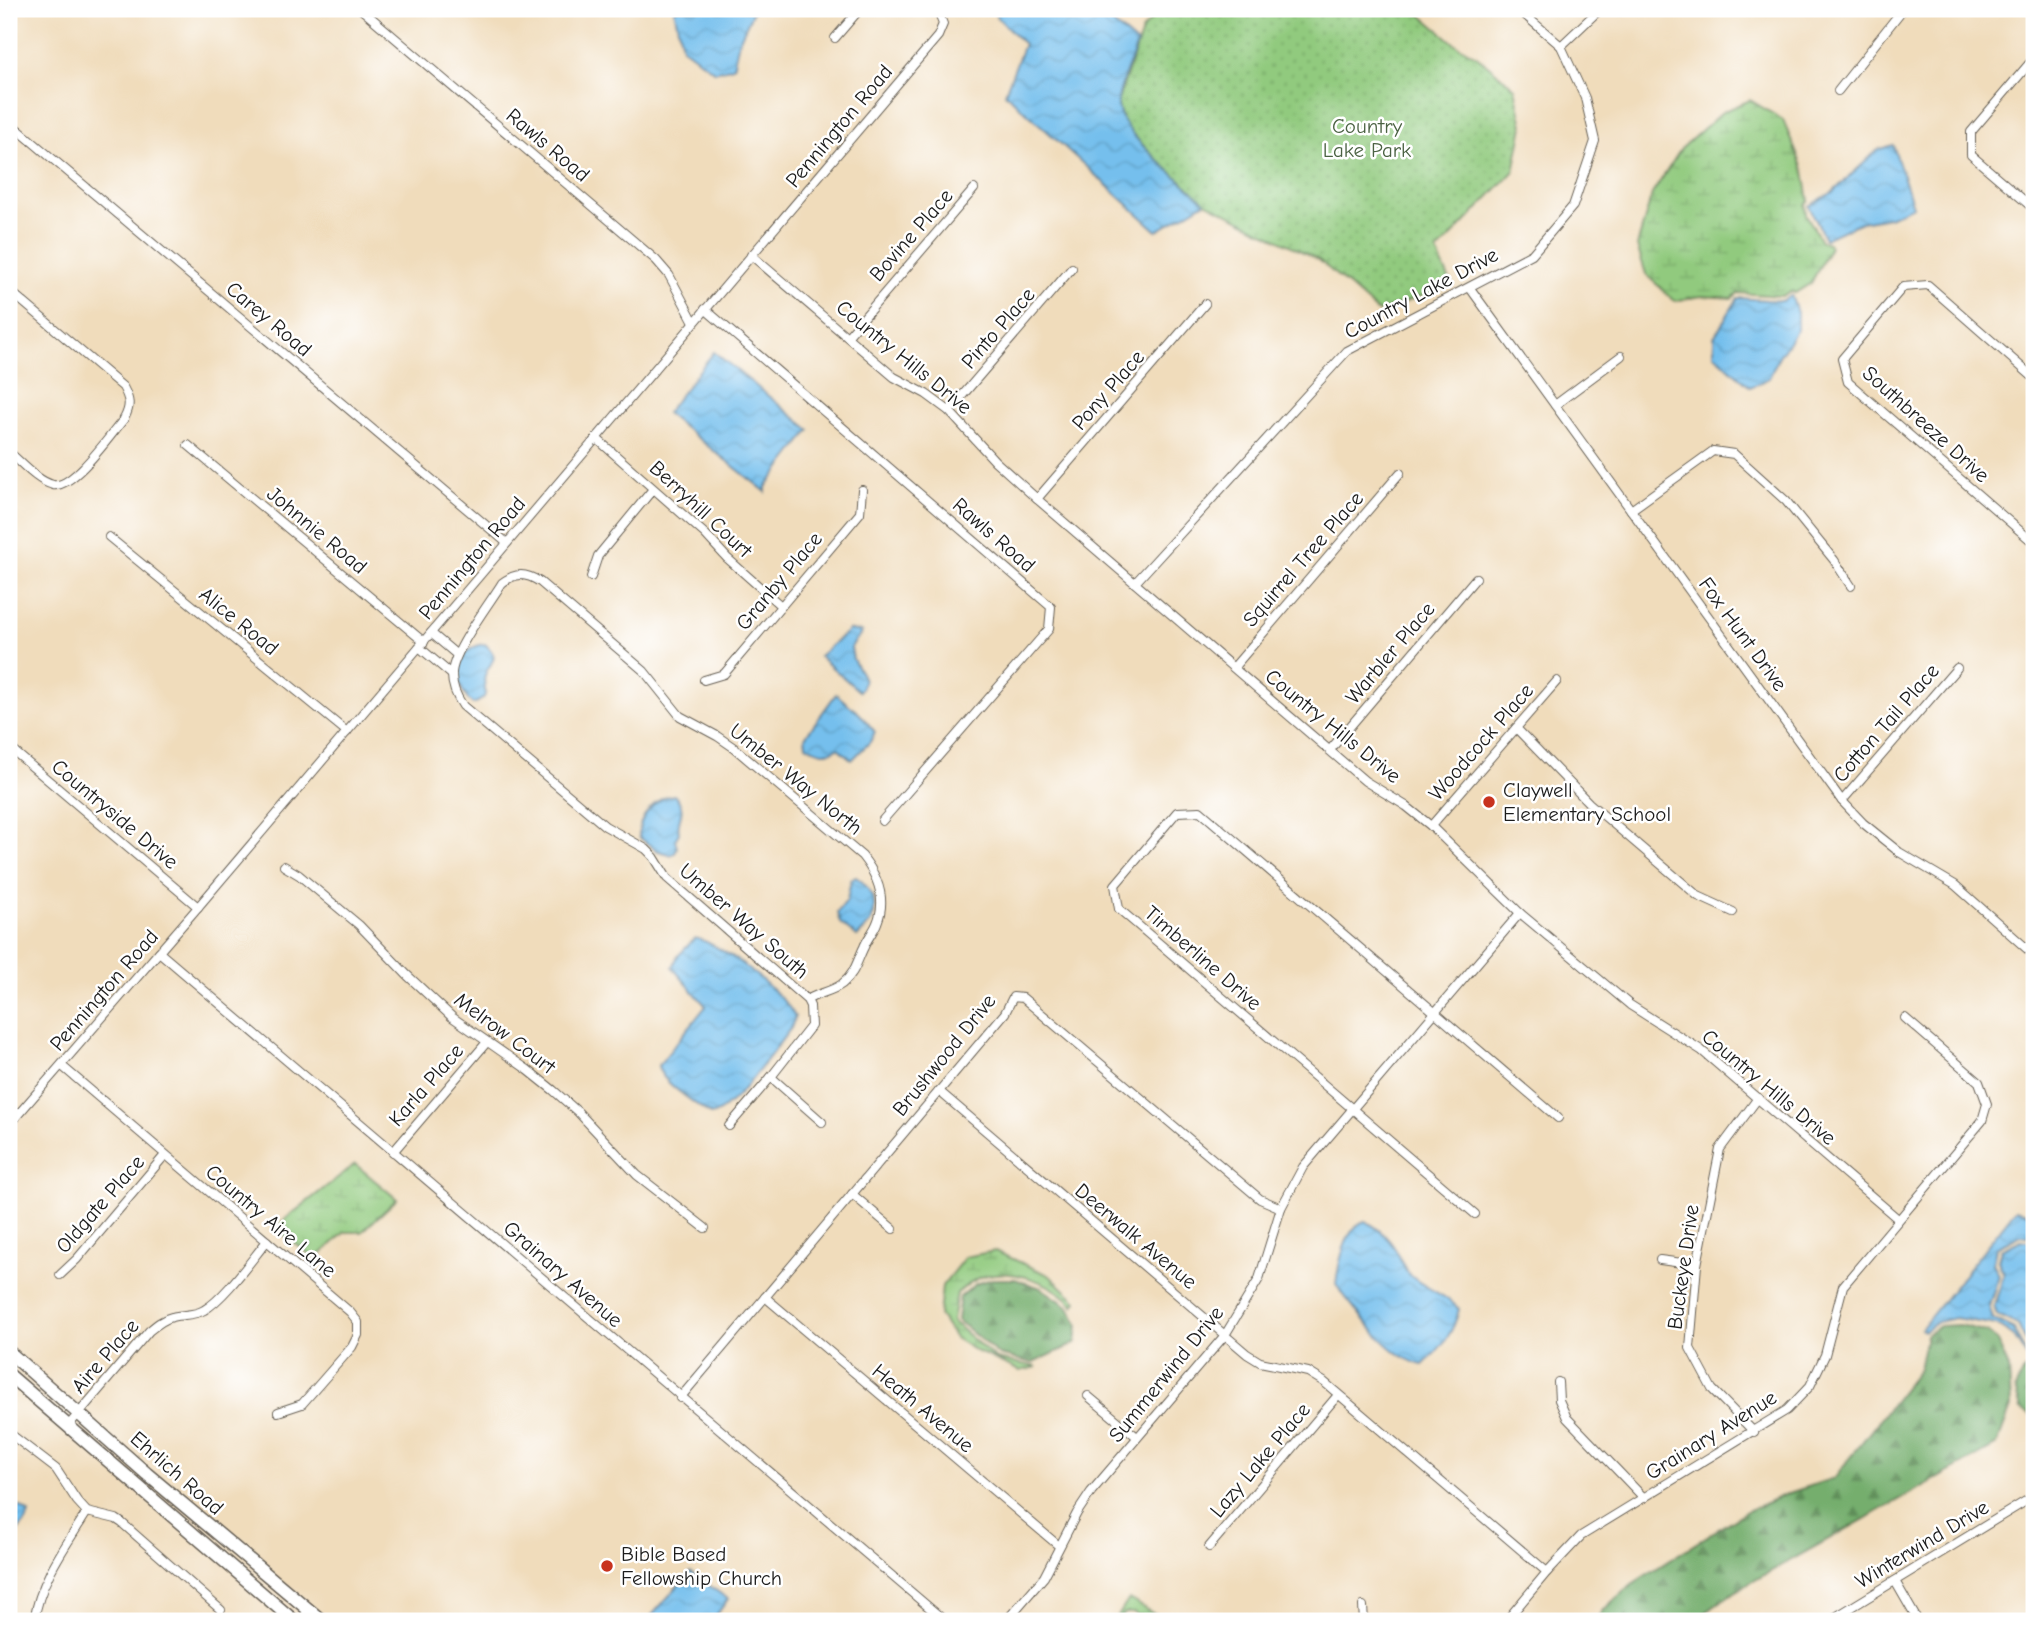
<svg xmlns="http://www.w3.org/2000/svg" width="2043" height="1630" font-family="'Comic Neue',sans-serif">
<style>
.grass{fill:url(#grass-dots);stroke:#56734d;stroke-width:2}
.forest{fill:url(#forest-firs);stroke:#486544;stroke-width:2}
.wetland{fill:url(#wetland-marsh);stroke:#56734d;stroke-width:2}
.water{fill:url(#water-waves);stroke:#486e84;stroke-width:2}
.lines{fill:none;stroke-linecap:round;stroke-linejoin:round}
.minor-casing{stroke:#665f54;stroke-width:10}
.secondary-casing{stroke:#665f54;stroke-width:15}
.minor{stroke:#fff;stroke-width:8}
.secondary{stroke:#fff;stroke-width:12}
.poi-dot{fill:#c8321e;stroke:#fff;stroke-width:2.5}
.labels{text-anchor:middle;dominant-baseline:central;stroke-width:5;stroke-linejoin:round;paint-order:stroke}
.street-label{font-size:21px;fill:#1c1c1c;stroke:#fff}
.park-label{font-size:21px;fill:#4b6243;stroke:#fff}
.poi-label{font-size:21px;fill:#1c1c1c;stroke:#fff;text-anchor:start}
</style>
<defs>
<pattern id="grass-dots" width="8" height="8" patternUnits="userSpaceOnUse" patternTransform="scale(1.75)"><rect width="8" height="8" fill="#91ca7e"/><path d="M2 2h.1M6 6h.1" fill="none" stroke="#7cad6c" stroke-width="1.8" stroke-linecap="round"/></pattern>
<pattern id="forest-firs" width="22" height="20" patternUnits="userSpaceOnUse" patternTransform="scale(1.75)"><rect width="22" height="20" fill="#74ae6d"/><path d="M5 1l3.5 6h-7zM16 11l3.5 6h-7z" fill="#5e8d59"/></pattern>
<pattern id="wetland-marsh" width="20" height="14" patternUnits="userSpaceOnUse" patternTransform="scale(1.75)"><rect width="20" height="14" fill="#91ca7e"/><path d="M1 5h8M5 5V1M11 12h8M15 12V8" fill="none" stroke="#7cad6c"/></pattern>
<pattern id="water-waves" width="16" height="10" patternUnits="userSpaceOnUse" patternTransform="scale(1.75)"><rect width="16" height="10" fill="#74bfed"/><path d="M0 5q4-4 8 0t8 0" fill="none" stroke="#64a4cb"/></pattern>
</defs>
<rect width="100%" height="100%" fill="#fff"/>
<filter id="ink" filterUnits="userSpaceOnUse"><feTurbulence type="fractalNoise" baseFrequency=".0143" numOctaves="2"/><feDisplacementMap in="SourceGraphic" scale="14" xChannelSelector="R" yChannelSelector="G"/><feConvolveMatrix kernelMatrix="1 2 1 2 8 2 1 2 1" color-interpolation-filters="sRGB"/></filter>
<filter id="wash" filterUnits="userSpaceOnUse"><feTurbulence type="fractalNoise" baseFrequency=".00686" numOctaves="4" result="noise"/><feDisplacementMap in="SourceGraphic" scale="28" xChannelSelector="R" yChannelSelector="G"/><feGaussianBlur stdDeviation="1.57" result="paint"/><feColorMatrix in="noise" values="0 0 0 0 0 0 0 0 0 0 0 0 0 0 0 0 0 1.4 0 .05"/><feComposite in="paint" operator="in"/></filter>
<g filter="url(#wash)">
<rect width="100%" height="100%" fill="#f0dcbb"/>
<path class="grass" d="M1160,9H1414L1454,43L1478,57L1515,88L1523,126L1514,171L1437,252L1452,285L1378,312L1319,260L1205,202L1152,155L1124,125L1117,103L1143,29Z"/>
<g class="forest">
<path d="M992,1279H1015L1041,1288L1069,1307L1078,1324L1076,1343L1033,1363L999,1355L957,1320L960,1297L976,1284Z"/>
<path d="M1959,1325L1987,1332L1997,1341L2009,1368L2011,1407L1997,1445L1734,1592L1694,1621H1596L1602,1611L1632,1584L1745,1512L1789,1493L1834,1478L1919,1369L1926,1335L1939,1326Z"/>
<path d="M2034,1365V1417L2021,1409L2015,1389L2024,1370Z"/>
</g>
<g class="wetland">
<path d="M1750,100L1783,120L1804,171L1809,201L1805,205L1806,214L1821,241L1828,243L1830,247L1811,283L1795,293L1791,291L1782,296L1738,293L1732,298L1702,296L1674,301L1646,274L1637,246L1652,194L1681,149L1722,112Z"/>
<path d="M355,1164L397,1199L362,1232H345L316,1259L274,1228Z"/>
<path d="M995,1251L1049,1275L1077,1301L1074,1306C1054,1281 1004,1264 975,1280C968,1283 963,1289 957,1293L952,1321L996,1359L1037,1367L1020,1371L976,1351L955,1338L939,1315L942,1286L965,1257Z"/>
<path d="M1129,1599L1166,1621H1146L1134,1613H1125L1118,1621H1115Z"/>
</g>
<g class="water">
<path d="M674,9H754L739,41L733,67L715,72L682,47Z"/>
<path d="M993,9H1096L1137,44C1131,62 1120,82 1118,101C1114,131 1184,181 1205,202L1157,231L1005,93L1024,44L997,17Z"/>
<path d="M1893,145L1913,206L1889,217L1861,222L1825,239L1809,206L1833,192L1878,150Z"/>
<path d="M1791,295L1797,313V330L1779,356L1769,378L1750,387L1714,354V337L1738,298L1782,301Z"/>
<path d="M714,352L810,430L766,487V492L666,413Z"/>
<path d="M849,630L862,632L851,647C851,648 853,659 853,659C858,672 870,678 859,691L819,656Z"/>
<path d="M485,644C502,660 490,660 485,675C481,688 494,696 473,704C452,687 453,648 485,644Z"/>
<path d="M836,694L860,714L875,732L870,742L852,760L838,748C825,755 818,752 806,745L805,737Z"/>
<path d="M674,795C690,811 675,817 679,833L675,840L677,848L675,853L670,855L656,850L639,837C637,818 656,797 674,795Z"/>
<path d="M856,877C869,885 879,904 872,919C869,926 862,932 857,937L840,923L837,913L847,900L851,880Z"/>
<path d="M695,938C720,943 785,994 795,1017L791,1028C774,1049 735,1109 711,1115C697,1104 661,1083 658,1066L706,1006L673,968L677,957Z"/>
<path d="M2016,1209L2034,1217V1237L2021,1235L1996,1248L1993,1263L1999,1275L1989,1306L1993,1319L2014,1329L2026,1355L2034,1359L2030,1362L2013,1335L1996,1325L1955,1318L1937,1322L1924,1331L1921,1329Z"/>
<path d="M1365,1221C1381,1229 1391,1240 1399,1256C1402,1263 1404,1269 1410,1275C1424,1289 1445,1293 1459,1309C1454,1333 1440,1349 1423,1365C1391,1359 1356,1310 1336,1285C1338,1267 1345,1227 1365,1221Z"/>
<path d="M2021,1240L2034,1242V1353L2030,1351L2018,1325L1997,1315L1994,1306L2004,1274L1998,1261L2001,1250Z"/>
<path d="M9,1505L21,1507L29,1513L27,1520L9,1541Z"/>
<path d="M690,1572L728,1599L712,1621H647Z"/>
</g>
</g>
<g filter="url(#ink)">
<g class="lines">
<defs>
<g id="minor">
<path d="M361,9L656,260L669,275L694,322"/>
<path d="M835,38L860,9"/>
<path d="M1561,46L1600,9"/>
<path d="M2034,58L1971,132V155L2034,209"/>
<path d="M1838,91L1903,9"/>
<path d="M9,122L507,543"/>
<path d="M751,255L894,377L926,394L949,411L995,461L1037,499L1365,781L1406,806L1431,826L1520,913L1630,1005L1701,1050L1898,1219"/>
<path d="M1470,288L1842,801L1863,823L1899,852L1955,885L2034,955"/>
<path d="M9,290L123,387C130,400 131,406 124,419C111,434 73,489 53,485C37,481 21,462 9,452"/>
<path d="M705,309L1051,607L1049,629L882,821"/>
<path d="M848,336L974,189"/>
<path d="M2034,378L1928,285L1903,287L1842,359L1848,382L2034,543"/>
<path d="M1555,405L1621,356"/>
<path d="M949,411L1072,268"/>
<path d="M596,438L705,534L727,558L781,606"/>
<path d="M188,445L424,642"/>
<path d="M1037,499L1205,304"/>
<path d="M1631,510L1713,451L1734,454L1786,501L1834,560L1851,586"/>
<path d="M109,537L347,732"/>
<path d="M591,577L598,556L653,489"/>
<path d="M1135,583L1347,351L1532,254L1573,206L1595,141L1585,98L1561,46L1518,9"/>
<path d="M431,633L457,655"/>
<path d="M419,647L452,675"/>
<path d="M1234,667L1400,473"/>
<path d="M704,680L724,674L860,513L862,490"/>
<path d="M1516,728L1589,803L1698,896L1733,912"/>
<path d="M9,747L198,907"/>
<path d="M1330,750L1476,578"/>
<path d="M1842,801L1957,668"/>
<path d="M1431,826L1557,681"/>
<path d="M284,866L299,875L359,925L407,975L452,1017L528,1070L553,1090L578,1112L637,1175L705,1228"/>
<path d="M159,952L945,1621"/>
<path d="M62,1066L350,1312L358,1322V1335L352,1347L302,1404L278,1412"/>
<path d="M771,1077L811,1026L810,1006L807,1000L667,878L654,857L646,849L605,826L463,706C456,696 452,687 452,675C451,653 490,603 502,583C516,572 526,573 540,582L644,671L680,716L717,736L733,747L862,856C877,875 887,899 877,923C874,931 867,939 864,947C857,961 855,974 842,984C831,992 818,993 807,1000"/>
<path d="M939,1091L1247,1354L1260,1362L1308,1372L1324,1382L1547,1572"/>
<path d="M9,1125L198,907L938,36L943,24L939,14L933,9"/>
<path d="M729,1126L771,1077L822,1122"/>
<path d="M393,1152L487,1042"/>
<path d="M852,1194L893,1229"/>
<path d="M1475,1214L1119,909L1115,885L1177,812L1200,811L1558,1118"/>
<path d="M1660,1260L1697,1265"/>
<path d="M60,1275L77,1259L165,1155"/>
<path d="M765,1297L1059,1546"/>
<path d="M1558,1382L1559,1400L1567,1418L1644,1498"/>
<path d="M1088,1396L1137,1437"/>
<path d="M680,1398L1005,1013L1013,997L1023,998L1260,1199L1281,1208"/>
<path d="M68,1426L149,1331C156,1325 163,1319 172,1317C183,1314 194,1316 204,1310C224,1299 252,1259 267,1241"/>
<path d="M1754,1432L1712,1389L1690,1348L1697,1265L1720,1149L1758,1098"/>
<path d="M9,1433L56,1469L77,1501L87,1512L116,1519L122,1523L221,1610"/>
<path d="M1209,1547L1338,1395"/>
<path d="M1895,1581L1918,1621"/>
<path d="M1363,1606L1364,1621"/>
<path d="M34,1621C40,1580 65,1547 87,1512"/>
<path d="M300,1621L309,1611"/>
<path d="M1006,1621L1044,1577L1077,1513L1091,1492L1225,1335L1259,1279L1281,1208L1303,1167L1520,913"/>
<path d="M1506,1621L1547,1572L1581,1536L1787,1410L1810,1386L1825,1355L1843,1286L1982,1121L1987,1104L1979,1082L1905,1018"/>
<path d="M1829,1621L2034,1496"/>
</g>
<g id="secondary">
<path d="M9,1352L147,1474L322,1621"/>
<path d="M9,1375L294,1621"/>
</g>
</defs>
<use href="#minor" class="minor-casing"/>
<use href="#secondary" class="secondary-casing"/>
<use href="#minor" class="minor"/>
<use href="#secondary" class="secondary"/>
</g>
</g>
<g class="poi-dot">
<circle cx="1489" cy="802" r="7"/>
<circle cx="607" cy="1566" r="7"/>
</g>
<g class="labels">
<g class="street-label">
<text transform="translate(839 126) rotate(-50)">Pennington Road</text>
<text transform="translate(548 145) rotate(40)">Rawls Road</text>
<text transform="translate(911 235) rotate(-49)">Bovine Place</text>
<text transform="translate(1421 293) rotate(-28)">Country Lake Drive</text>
<text transform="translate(269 319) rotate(40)">Carey Road</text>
<text transform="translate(998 328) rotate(-49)">Pinto Place</text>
<text transform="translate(904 357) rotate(39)">Country Hills Drive</text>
<text transform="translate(1108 390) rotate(-49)">Pony Place</text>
<text transform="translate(1926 424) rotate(42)">Southbreeze Drive</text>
<text transform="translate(701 509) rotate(43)">Berryhill Court</text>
<text transform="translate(317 530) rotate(40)">Johnnie Road</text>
<text transform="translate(994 535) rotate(41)">Rawls Road</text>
<text transform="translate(472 558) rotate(-50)">Pennington Road</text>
<text transform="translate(1303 559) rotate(-49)">Squirrel Tree Place</text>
<text transform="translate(779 581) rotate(-50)">Granby Place</text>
<text transform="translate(239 621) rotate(39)">Alice Road</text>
<text transform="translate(1743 634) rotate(54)">Fox Hunt Drive</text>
<text transform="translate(1390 653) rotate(-50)">Warbler Place</text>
<text transform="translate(1886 723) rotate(-49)">Cotton Tail Place</text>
<text transform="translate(1333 726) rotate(39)">Country Hills Drive</text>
<text transform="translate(1481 742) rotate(-49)">Woodcock Place</text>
<text transform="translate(796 779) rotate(39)">Umber Way North</text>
<text transform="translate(115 814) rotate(40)">Countryside Drive</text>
<text transform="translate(744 921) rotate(41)">Umber Way South</text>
<text transform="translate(1203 958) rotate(41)">Timberline Drive</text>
<text transform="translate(104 990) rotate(-49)">Pennington Road</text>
<text transform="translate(505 1033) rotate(37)">Melrow Court</text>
<text transform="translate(944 1055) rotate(-51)">Brushwood Drive</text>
<text transform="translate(426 1085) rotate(-49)">Karla Place</text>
<text transform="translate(1769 1087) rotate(40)">Country Hills Drive</text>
<text transform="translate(100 1204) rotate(-49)">Oldgate Place</text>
<text transform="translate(271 1221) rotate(40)">Country Aire Lane</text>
<text transform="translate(1136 1236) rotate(40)">Deerwalk Avenue</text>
<text transform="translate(1683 1267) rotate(-82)">Buckeye Drive</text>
<text transform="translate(563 1274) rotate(41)">Grainary Avenue</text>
<text transform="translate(105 1356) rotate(-49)">Aire Place</text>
<text transform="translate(1166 1374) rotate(-51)">Summerwind Drive</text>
<text transform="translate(923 1408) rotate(40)">Heath Avenue</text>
<text transform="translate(1711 1435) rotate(-32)">Grainary Avenue</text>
<text transform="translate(1260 1460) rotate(-50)">Lazy Lake Place</text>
<text transform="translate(177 1473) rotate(41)">Ehrlich Road</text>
<text transform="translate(1922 1544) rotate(-31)">Winterwind Drive</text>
</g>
<g class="park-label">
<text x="1367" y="126">Country<tspan x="1367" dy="24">Lake Park</tspan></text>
</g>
<g class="poi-label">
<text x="1503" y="790">Claywell<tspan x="1503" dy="24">Elementary School</tspan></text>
<text x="621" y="1554">Bible Based<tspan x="621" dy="24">Fellowship Church</tspan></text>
</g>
</g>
<rect width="2043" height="1630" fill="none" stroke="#fff" stroke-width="35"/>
</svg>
